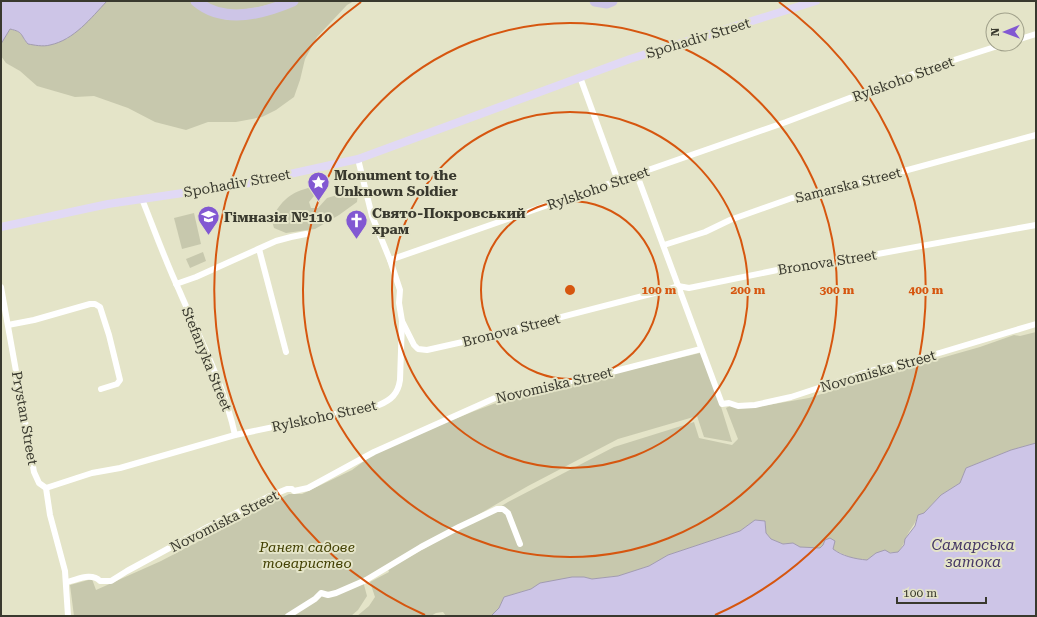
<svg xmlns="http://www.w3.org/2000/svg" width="1037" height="617" font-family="'Roboto Serif',serif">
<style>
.green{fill:#c7c8ad}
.water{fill:#cdc5e7;stroke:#a19bb0}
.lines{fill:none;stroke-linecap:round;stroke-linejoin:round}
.river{stroke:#cdc5e7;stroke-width:11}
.street{stroke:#fff;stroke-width:6}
.secondary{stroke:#e1d9f5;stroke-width:8}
.ring{fill:none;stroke:#d6560f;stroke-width:2}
.labels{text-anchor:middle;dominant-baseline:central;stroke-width:4;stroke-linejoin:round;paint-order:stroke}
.street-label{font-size:14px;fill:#39392e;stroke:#e4e4c8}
.poi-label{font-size:14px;font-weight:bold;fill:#39392e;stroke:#e4e4c8;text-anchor:start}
.park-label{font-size:14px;font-style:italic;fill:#424002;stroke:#e4e4c8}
.water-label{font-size:15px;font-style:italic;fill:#463866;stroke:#e4e4c8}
.centre{fill:#d6560f;stroke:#e4e4c8;stroke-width:2}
.ring-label{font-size:12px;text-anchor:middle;font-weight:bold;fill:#d6560f;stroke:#e4e4c8;stroke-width:4;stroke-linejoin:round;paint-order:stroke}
</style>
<rect width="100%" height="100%" fill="#e4e4c8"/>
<g class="green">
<path d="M107,1H191L206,12L216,17L228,20L252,17L275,13L300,1H354L347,5L317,37L305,59L300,80L294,97L276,110L262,117L236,122H208L186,130L155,122L128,108L94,96L75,97L37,86L20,71L6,63L1,56V44L10,29C18,31 23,33 25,41L67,39L80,28Z"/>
<path d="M204,1H280C262,8 219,17 204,1Z"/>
<path d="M308,188L313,190L314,196L309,202L311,208H318L327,198L351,191L358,194L357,202L339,215L315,229L286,233L274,228L271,218C283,201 287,194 308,188Z"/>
<path d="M194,213L201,244L182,249L174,218Z"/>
<path d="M203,252L206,261L190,268L186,259Z"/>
<path d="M1036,332V443L1011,450L966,468L960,483L941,495L924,513L917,518C914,526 909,530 906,538C902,545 904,545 898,552L876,553L867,560L854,559L823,545L820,548L800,547L793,543L783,544L771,539L766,533L765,521L755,520L740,531L668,555L649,566L618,576L592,579L584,577L540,583L531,589L504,597L499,608L491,616H446L443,612L436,613L431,616H357L369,606L375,597L370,582L389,572L388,569L468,524H472L508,502L614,447L694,422L699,438L732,445L738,439L726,408L730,406L750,408L809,398L878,376L980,347L1014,335L1020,336Z"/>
<path d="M704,352L732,442L704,437L697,416L618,439L528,486L363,581L367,596L358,610L351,616H74L70,585L92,579L96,590L161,561L289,494H302L352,470L371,456L404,440L472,412L504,400Z"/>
</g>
<g class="water">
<path d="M1,1H107C91,18 74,40 50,45C43,47 34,45 28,44C20,35 24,32 10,29L1,44Z"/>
<path d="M1036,443V616H491L499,608L504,597L531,589L540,583L572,577H584L592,579L618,576L649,566L668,555L740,531L755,520L765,521L766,533L771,539L783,544L793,543L800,547L820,548L823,545L825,540L830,538L835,541L833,549C842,556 855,559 867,560L876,553L885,550L890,553L898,552L904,545L905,539L915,526L918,515L924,513L941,495L960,483L966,468L1011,450Z"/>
</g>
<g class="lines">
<g class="river">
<path d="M196,1C223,24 263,14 293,1"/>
<path d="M595,1L607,3L612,1"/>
</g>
<g class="street">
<path d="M1017,40L1036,34"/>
<path d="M580,77L618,181"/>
<path d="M637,175L722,404L729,403L738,406L755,405L791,397L867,372L936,354L1036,324"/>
<path d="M142,199C154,229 165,260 179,290C199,337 224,384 235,435"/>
<path d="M664,245L705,232L730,220L792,198L816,195L1036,135"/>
<path d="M259,249L286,352"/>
<path d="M390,260L786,122L929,68L1004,44"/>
<path d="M176,284L196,277L276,241L291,237L306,234"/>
<path d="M1,287L34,472L39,483L46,488L50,515L65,571L68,616"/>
<path d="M402,321L414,345L418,349L427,350L476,339L666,290L678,286L689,288L797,266L823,264L1036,225"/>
<path d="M8,325L34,320L90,304H95L100,307L109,335L120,380L117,384L101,389"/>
<path d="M46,488L92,473L120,468L235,435L379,405C391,400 398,394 400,380L402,321L399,303L400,290L390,260L372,216L358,159"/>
<path d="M66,582C77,580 91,572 100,581H111L127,571L208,527L270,496L287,489H292L294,491L308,488L374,452L495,398L604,374L701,349"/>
<path d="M288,616L315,599L321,593L328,595L336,593L366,580L421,547L459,527L497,509H503L508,513L520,544"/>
</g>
<path class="secondary" d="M1,227L108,204L244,184L358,159L630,59L816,1"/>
</g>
<g class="ring">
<circle cx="570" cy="290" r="89"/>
<circle cx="570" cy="290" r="178"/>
<circle cx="570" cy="290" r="267"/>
<path d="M425 615A356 356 0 0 1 361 2M779 2A356 356 0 0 1 715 615"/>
</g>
<defs>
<symbol id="sight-pin" viewBox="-11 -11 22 30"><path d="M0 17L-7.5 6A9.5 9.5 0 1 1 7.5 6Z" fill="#8258d2" stroke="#e4e4c8"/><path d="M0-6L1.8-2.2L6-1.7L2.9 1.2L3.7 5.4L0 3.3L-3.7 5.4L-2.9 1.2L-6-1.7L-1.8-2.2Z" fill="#fff"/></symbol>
<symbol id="school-pin" viewBox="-11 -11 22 30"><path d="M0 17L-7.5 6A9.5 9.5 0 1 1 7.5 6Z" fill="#8258d2" stroke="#e4e4c8"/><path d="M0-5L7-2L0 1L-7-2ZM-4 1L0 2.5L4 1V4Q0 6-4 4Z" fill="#fff"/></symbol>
<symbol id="church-pin" viewBox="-11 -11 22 30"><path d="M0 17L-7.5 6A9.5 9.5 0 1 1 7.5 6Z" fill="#8258d2" stroke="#e4e4c8"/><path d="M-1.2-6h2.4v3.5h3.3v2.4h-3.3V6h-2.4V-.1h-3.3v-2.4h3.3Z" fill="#fff"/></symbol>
</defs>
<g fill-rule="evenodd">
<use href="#sight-pin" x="306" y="170" width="25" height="34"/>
<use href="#school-pin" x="196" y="204" width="25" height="34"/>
<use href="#church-pin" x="344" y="208" width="25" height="34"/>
</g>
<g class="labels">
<g class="street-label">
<text transform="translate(698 38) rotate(-17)">Spohadiv Street</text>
<text transform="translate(903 79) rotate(-20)">Rylskoho Street</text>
<text transform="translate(237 183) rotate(-10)">Spohadiv Street</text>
<text transform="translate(848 185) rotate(-14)">Samarska Street</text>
<text transform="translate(598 188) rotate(-19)">Rylskoho Street</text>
<text transform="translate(827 262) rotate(-9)">Bronova Street</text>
<text transform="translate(511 330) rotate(-14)">Bronova Street</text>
<text transform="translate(207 359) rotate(68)">Stefanyka Street</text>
<text transform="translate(878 371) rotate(-16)">Novomiska Street</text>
<text transform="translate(554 385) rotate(-13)">Novomiska Street</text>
<text transform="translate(324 416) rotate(-12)">Rylskoho Street</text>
<text transform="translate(25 418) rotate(80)">Prystan Street</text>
<text transform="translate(224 521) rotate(-27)">Novomiska Street</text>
</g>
<g class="poi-label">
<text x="334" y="175">Monument to the<tspan x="334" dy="16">Unknown Soldier</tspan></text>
<text x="372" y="213">Свято-Покровський<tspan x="372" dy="16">храм</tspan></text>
<text x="224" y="217">Гімназія №110</text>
</g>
<g class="park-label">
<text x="307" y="547">Ранет садове<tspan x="307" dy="16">товариство</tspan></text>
</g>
<g class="water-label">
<text x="973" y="545">Самарська<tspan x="973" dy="17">затока</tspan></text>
</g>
</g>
<circle cx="570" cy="290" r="6" class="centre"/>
<g class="ring-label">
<text x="659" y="294">100 m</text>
<text x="748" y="294">200 m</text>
<text x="837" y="294">300 m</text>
<text x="926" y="294">400 m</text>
</g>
<rect width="1037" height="617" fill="none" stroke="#39392e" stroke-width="4"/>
<g transform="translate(1005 32) rotate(269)"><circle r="19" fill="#e4e4c8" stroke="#a0a08a"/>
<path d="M0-3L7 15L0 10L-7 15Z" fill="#8258d2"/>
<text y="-6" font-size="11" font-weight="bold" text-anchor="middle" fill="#39392e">N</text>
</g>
<path d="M897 597v6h89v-6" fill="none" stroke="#39392e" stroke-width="2"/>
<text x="903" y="597" font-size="12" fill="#39392e" stroke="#e4e4c8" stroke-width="3" paint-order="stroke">100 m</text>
</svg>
